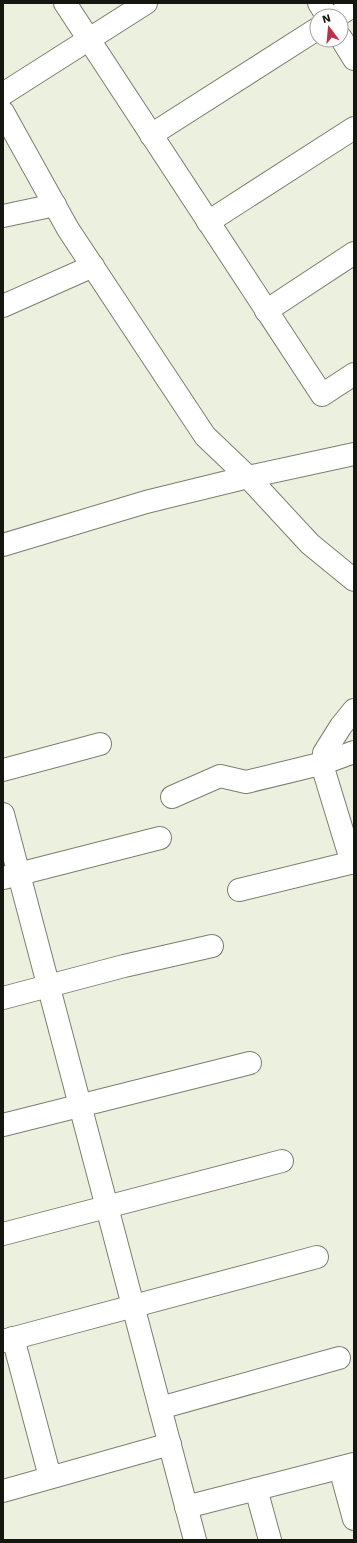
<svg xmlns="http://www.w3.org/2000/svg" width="357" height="1543" font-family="'Work Sans',sans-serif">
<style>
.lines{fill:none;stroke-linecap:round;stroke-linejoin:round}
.minor-casing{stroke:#7a7f6e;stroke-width:24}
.minor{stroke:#fff;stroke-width:22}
</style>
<rect width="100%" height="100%" fill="#ebf1de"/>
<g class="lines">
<defs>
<g id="minor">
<path d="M65,3L322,395L354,374"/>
<path d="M319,3L327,16"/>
<path d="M337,16L354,5"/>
<path d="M341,38L354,59"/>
<path d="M3,94L146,3"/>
<path d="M3,112L68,229L205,436L248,477L310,544L354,580"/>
<path d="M151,135L317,29"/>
<path d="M3,216L55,205"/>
<path d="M208,222L354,128"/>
<path d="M3,306L93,266"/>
<path d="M266,311L354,253"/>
<path d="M3,545L146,502L248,477L354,454"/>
<path d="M3,770L100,744"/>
<path d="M172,797L220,776L246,782L324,763L354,752"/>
<path d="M3,814L195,1540"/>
<path d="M352,863L323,768L324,753L341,726L354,710"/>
<path d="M3,878L160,838"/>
<path d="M239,890L354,862"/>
<path d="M3,998L124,966L212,946"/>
<path d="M3,1125L250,1063"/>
<path d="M3,1234L282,1161"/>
<path d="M13,1338L50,1477"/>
<path d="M3,1341L317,1257"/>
<path d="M160,1408L339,1358"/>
<path d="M340,1468L354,1519"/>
<path d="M256,1489L270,1540"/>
<path d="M3,1491L170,1444"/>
<path d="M186,1507L354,1464"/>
</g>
</defs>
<use href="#minor" class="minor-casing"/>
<use href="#minor" class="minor"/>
</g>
<rect width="357" height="1543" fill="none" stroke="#14160f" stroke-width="8"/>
<g transform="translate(329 28) rotate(344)"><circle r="19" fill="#ffffff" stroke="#a1a29f"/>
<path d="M0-3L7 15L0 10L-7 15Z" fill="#bf2f49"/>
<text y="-6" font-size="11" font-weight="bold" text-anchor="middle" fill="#14160f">N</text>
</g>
</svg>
